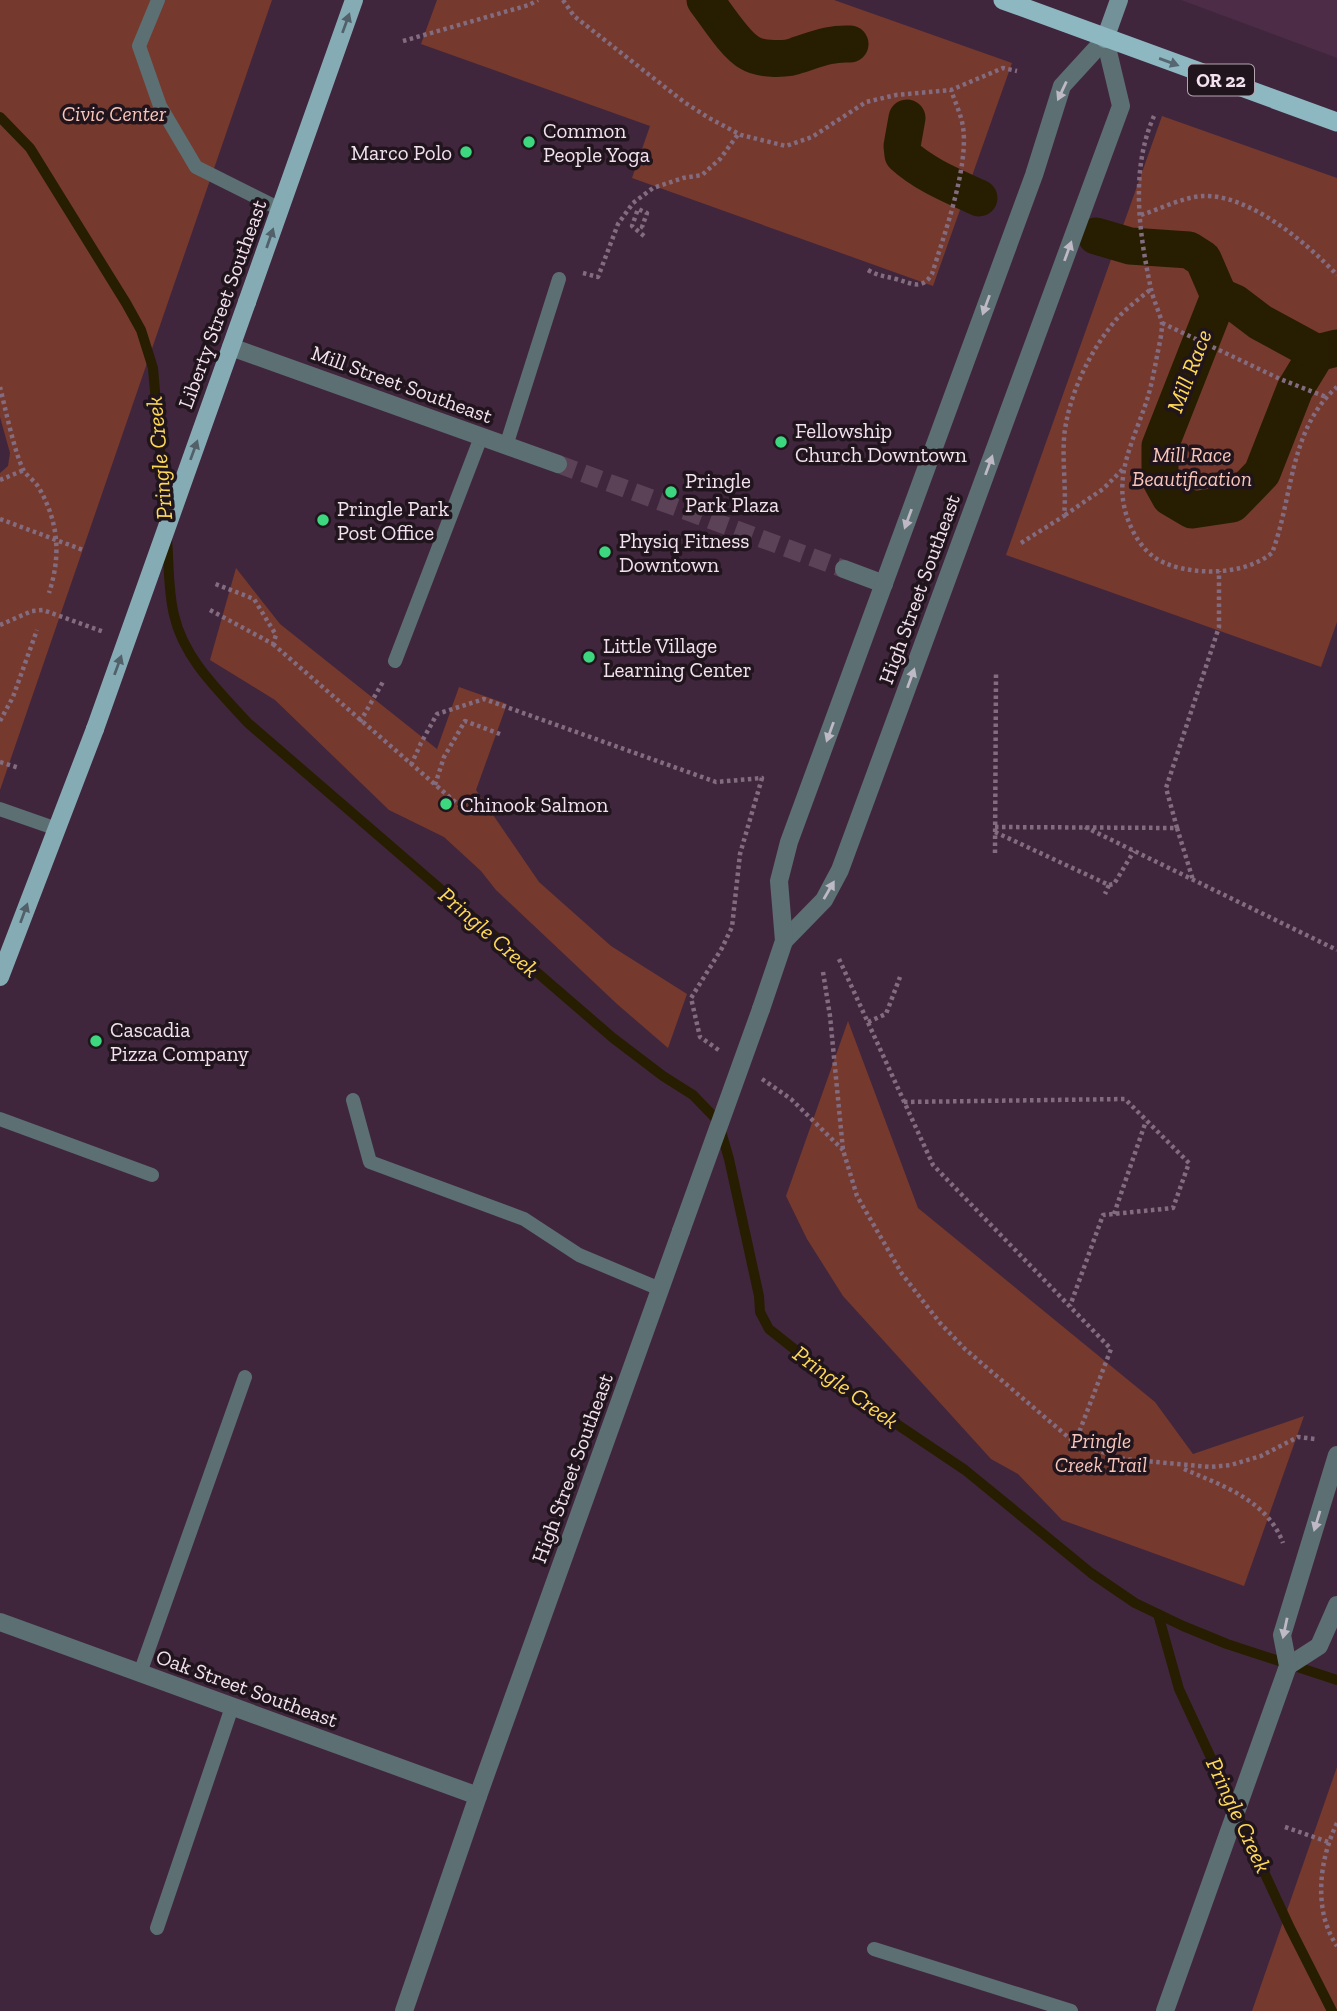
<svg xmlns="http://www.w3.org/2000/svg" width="1337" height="2011" font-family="'Zilla Slab',serif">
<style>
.built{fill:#4c2c47}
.green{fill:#76392d}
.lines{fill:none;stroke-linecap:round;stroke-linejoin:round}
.stream{stroke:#271e01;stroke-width:10}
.canal{stroke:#271e01;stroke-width:37}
.minor-tunnel{stroke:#5b4257;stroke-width:18;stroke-dasharray:18 9;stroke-linecap:butt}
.path{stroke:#836c7f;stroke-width:4.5;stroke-dasharray:3.5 3.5;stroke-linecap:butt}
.service{stroke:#5c6f73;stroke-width:14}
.minor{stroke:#5c6f73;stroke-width:18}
.tertiary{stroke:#5c6f73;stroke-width:18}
.secondary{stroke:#739198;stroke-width:18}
.primary{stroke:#85acb5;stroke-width:18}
.trunk{stroke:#8db8c2;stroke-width:19}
.path-bridge{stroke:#836c7f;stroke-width:4.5;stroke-dasharray:3.5 3.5;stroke-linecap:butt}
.tertiary-bridge{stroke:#5c6f73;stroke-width:18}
.primary-bridge{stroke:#85acb5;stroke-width:18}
.oneway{fill:#526069}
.oneway2{fill:#566670}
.oneway3{fill:#beb9c4}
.poi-dot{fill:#3cd77e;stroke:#20141d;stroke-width:2.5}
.labels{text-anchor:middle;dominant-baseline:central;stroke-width:7;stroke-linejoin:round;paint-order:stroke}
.shield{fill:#20141d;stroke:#b4a4b0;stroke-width:2}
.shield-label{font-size:19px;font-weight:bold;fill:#f3e1ef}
.park-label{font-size:21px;font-style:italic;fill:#f8c6ba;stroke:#20141d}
.poi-label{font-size:21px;fill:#f3e1ef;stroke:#20141d;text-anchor:start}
.street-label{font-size:21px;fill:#f3e1ef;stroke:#20141d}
.water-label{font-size:23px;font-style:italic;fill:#fdd957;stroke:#20141d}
</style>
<rect width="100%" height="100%" fill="#40263c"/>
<path class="built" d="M1181,0H1337V58Z"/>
<g class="green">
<path d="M0,0H272L0,790V473L8,466L10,453L0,417Z"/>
<path d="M437,0H834L1012,63L933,286L632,178L650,126L421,44Z"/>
<path d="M1162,116L1337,178V622L1321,667L1006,555Z"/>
<path d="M236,568L280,624L437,749L459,687L507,704L476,790L539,882L611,946L687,994L668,1048L617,1004L496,890L481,871L444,837L389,810L275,700L210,660Z"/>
<path d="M848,1021L918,1208L1155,1402L1193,1454L1304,1416L1244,1586L1062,1520L1018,1474L991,1459L843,1296L807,1239L786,1196Z"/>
<path d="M1337,1767V2011H1252Z"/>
</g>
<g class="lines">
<g class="stream">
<path d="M0,117L30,148L126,303L141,330L153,368L166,518"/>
<path d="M167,538C169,563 168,591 174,615C184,659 219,691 248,723L613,1038L663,1076L693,1095L718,1121L729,1159L759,1296L760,1312L769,1329L846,1390L965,1470L1091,1573L1135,1603L1183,1626L1227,1644L1337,1680"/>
<path d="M1158,1614L1179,1689L1290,1928L1332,2011"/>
</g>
<g class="canal">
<path d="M705,0C716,14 735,45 750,53C761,60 787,60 798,55C817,49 830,43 850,44"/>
<path d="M907,118L902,146L903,155C925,175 953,186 979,198"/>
<path d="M1096,236L1130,246L1189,250L1203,259L1219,296L1160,446V479L1170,497L1192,510L1232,504L1262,473L1295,389L1317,353L1337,348"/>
<path d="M1219,296L1235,303L1260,322L1317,353"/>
</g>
<path class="minor-tunnel" d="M558,464L844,569"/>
<g class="path">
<path d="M563,0L574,16L684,102L709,118L741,135L786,146L812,137L866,102L896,95L951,90L1003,68L1017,71"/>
<path d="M403,41L529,5L538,0"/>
<path d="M1154,116C1130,170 1139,233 1151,289C1153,299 1161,316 1162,324C1162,334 1159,346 1157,356C1154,372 1151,388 1146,403C1130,450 1108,486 1135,535C1146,554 1159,563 1180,568C1210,575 1248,572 1272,553C1293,498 1289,429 1337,387"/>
<path d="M1141,215C1160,209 1183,197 1203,196C1249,194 1307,243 1337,275"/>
<path d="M644,236L632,226L638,209L647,213L642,227L646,228"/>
<path d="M868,270C878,276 885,276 896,279C911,283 922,291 932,274C944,235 969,167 963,127C961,114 955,102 951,90"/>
<path d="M583,273L598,277L618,224L633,203L653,188L683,178L702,175L720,159L739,133"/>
<path d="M1162,323L1280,379L1326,397"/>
<path d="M0,387C5,407 15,455 24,471C28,477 35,481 39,488C59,523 61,556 49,593"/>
<path d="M0,480L24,470"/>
<path d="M1065,515L1103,489L1123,469"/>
<path d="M0,519L83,550"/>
<path d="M1021,543L1064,516C1067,487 1061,458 1065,429C1071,391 1090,351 1115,321C1125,309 1139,299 1151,289"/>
<path d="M210,610L273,644L276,635L254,599L213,583"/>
<path d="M273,644L461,807"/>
<path d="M0,721L13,697L37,630"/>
<path d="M360,722L384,680"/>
<path d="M0,762L19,768"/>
<path d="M411,765L421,743L437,714L484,699L716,782L762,778L740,854L732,927L722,948L691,998L700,1037L720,1051"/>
<path d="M435,785L444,757L465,721L500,734"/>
<path d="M995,827L1177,828L1193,880"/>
<path d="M1085,827L1337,950"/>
<path d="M1177,828L1166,788L1219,627V571"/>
<path d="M995,832L1109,885L1105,894"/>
<path d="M995,853L996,674"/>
<path d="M1109,885L1114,884L1134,851"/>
<path d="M839,959L933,1165L1111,1349L1075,1443"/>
<path d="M823,972L830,1016L843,1150L857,1196L902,1274L940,1323L965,1349L1075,1443L1124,1459L1210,1467L1231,1465L1261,1456L1298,1437L1315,1439"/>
<path d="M868,1022L886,1014L900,977"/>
<path d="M762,1079L791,1099L843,1150"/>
<path d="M904,1102L1125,1099L1189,1163L1173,1208L1103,1215L1070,1306"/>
<path d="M1114,1214L1146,1121"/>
<path d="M1184,1469C1223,1486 1267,1500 1283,1543"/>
<path d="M1337,1823C1319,1860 1313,1911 1337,1946"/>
<path d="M1285,1827L1331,1843"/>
</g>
<g class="service">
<path d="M158,0L139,46L160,106L196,167L280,209"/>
<path d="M506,446L559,279"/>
<path d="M395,661L481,437"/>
<path d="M0,809L57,829"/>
<path d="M353,1100L370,1162L524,1219L579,1255L660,1289"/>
<path d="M0,1119L152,1175"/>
<path d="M140,1673L245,1377"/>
<path d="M157,1928L232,1707"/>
<path d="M874,1949L1071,2011"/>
</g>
<g class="minor">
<path d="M231,347L558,464"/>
<path d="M844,569L884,584"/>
<path d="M0,1622L478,1796"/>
</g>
<g class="tertiary">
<path d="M784,941L824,900L840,870L1121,106L1105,39"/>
<path d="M761,1009L784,941L779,881L789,842L1034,175L1062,86L1105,39"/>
<path d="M1288,1666L1319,1646L1337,1605"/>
<path d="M404,2011L478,1796L681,1231"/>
<path d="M1165,2011L1288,1666L1282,1635L1337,1455"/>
</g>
<path class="secondary" d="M1105,39L1119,0"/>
<g class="primary">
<path d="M247,302L354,0"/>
<path d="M0,977L95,729"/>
</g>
<path class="trunk" d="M1003,0L1337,122"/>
<path class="path-bridge" d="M0,625L32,611L43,610L104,632"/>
<path class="tertiary-bridge" d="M681,1231L761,1009"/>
<path class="primary-bridge" d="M95,729L247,302"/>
</g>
<defs><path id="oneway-solid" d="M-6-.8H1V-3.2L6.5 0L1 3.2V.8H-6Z" transform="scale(1.75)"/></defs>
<g class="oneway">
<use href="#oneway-solid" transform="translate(346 23) rotate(-70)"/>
<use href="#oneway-solid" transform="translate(270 238) rotate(-71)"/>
<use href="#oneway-solid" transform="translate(194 450) rotate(-70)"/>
<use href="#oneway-solid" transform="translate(118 665) rotate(-70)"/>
<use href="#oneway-solid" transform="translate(24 913) rotate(-70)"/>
</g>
<use class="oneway2" href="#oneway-solid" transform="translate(1169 62) rotate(20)"/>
<g class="oneway3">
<use href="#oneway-solid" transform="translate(1062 91) rotate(115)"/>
<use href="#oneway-solid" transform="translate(1068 251) rotate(-70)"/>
<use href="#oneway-solid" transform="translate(986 305) rotate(110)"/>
<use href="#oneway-solid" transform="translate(989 465) rotate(-70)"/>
<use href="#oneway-solid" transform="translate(908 519) rotate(110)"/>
<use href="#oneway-solid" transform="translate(911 678) rotate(-70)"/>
<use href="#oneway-solid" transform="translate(830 732) rotate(110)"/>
<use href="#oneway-solid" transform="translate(829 890) rotate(-60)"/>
<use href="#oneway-solid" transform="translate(1317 1521) rotate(107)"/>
<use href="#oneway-solid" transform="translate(1285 1628) rotate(102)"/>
</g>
<g class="poi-dot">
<circle cx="529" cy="142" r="7"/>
<circle cx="466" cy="152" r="7"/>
<circle cx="781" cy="442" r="7"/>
<circle cx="671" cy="492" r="7"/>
<circle cx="323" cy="520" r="7"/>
<circle cx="605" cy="552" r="7"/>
<circle cx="589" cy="657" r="7"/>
<circle cx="446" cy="804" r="7"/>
<circle cx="96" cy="1041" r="7"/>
</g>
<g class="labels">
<rect class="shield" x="1188" y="64.5" width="66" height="31" rx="5"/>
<g class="shield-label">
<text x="1221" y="80">OR 22</text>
</g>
<g class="park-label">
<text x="114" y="113">Civic Center</text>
<text x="1192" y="454">Mill Race<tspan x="1192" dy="24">Beautification</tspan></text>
<text x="1101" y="1440">Pringle<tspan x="1101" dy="24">Creek Trail</tspan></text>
</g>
<g class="poi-label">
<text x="543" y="130">Common<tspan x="543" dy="24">People Yoga</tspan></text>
<text x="452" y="152" text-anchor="end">Marco Polo</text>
<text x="795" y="430">Fellowship<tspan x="795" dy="24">Church Downtown</tspan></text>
<text x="685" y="480">Pringle<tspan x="685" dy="24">Park Plaza</tspan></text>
<text x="337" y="508">Pringle Park<tspan x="337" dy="24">Post Office</tspan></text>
<text x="619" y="540">Physiq Fitness<tspan x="619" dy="24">Downtown</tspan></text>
<text x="603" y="645">Little Village<tspan x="603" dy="24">Learning Center</tspan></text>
<text x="460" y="804">Chinook Salmon</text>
<text x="110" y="1029">Cascadia<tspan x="110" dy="24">Pizza Company</tspan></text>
</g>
<g class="street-label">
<text transform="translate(222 304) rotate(-70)">Liberty Street Southeast</text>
<text transform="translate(402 384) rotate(20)">Mill Street Southeast</text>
<text transform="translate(919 589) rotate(-70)">High Street Southeast</text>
<text transform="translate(572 1468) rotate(-70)">High Street Southeast</text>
<text transform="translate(247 1688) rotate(20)">Oak Street Southeast</text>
</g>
<g class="water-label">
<text transform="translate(1189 371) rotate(-69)">Mill Race</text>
<text transform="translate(159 458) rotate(-95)">Pringle Creek</text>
<text transform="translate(489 932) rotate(41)">Pringle Creek</text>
<text transform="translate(846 1387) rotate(36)">Pringle Creek</text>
<text transform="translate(1239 1815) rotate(65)">Pringle Creek</text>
</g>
</g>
</svg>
